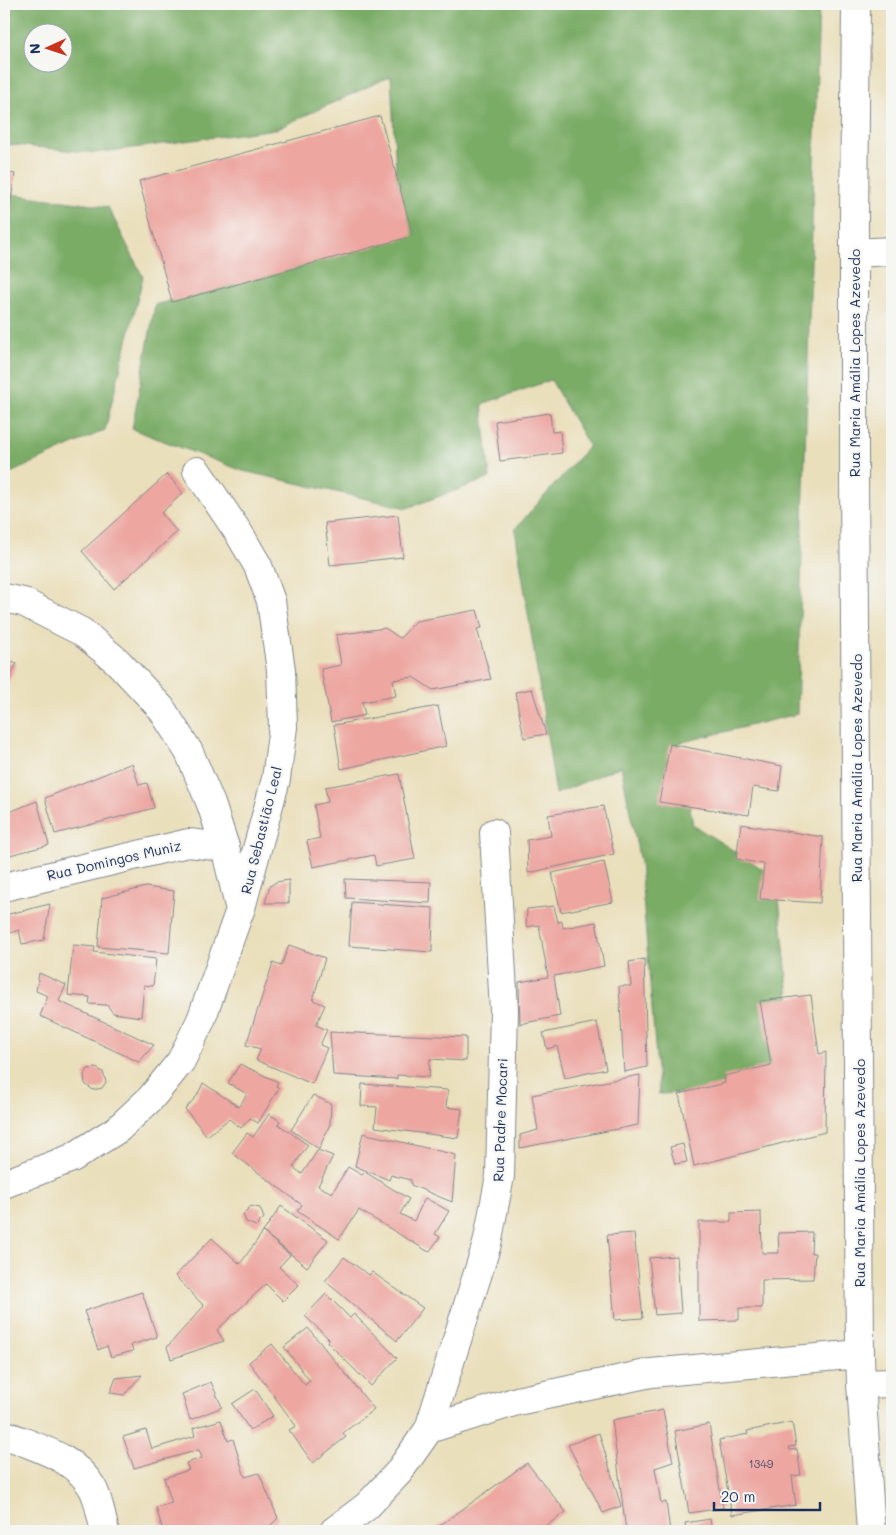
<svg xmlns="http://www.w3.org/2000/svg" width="896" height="1535" font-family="Mali,sans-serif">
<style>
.forest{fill:#7aac66;stroke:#4a6e62;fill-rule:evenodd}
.building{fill:#eda6a0}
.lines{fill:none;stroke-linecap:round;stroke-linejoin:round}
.minor-casing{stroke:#82878c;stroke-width:30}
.major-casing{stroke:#82878c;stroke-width:30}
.minor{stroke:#fff;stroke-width:28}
.major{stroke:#fff;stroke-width:28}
.labels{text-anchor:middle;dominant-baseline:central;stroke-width:4.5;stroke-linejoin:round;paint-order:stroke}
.number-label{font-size:11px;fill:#504d6e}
.street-label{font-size:14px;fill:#1b2f5e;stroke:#f6f6f2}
</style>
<rect width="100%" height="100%" fill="#f6f6f2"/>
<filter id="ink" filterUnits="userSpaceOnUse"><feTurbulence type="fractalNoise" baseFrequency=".02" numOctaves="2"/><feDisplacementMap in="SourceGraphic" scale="10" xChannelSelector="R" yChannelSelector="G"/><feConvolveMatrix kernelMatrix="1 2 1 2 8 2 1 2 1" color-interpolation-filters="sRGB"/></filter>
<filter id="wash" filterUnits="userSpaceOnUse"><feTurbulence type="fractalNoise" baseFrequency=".0096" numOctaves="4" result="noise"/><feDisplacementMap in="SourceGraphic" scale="20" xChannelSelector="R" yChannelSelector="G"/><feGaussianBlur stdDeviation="1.12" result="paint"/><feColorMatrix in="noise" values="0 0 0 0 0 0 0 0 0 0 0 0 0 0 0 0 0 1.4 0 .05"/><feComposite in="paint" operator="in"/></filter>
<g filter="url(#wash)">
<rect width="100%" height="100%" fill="#eadfbb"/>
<g class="forest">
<path d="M4,4H819L797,714L679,743L693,825L777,878L798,1088L659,1094L640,862L621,766L556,794L515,529L589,446L551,380L482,404L490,478L407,508L243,471L132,429L155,305L399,231L391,76L276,129L95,153L4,144ZM32,32H62V62H32Z"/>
<path d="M12,194L108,207L143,277L105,430L6,475L4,474V205Z"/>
</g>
<g id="blocks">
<g class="building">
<path d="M380,116L413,236L172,302L139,181Z"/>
<path d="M4,172L15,174L5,239H4Z"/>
<path d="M550,413L552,432L560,431L562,453L500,461L495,421Z"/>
<path d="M167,474L183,493L161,513L177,532L114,589L82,551Z"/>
<path d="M398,515L403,557L330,565L325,523Z"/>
<path d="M477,610L482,628L477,629L491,679L433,690L413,677L393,680L396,696L362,702L365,715L331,722L321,669L341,665L336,635L385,628L400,638L416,621Z"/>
<path d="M4,662L17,663L4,691Z"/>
<path d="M532,689L546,734L524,738L515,692Z"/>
<path d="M438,706L446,746L341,769L334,725Z"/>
<path d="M670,744L782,766L779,791L753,787L749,815L659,802Z"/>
<path d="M132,763L139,785L147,783L154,808L55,834L45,798Z"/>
<path d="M399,774L415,859L376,866L374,855L313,867L307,841L320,838L314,805L328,802L325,787Z"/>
<path d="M37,801L49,845L6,856L4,849V814Z"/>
<path d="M603,806L614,854L528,873L527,840L551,836L548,815Z"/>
<path d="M741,824L823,837L820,903L760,899L764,864L736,859Z"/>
<path d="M604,862L613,902L561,912L552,873Z"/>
<path d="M345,879L431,882L430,903L346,898Z"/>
<path d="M289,880V903H265L270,886L276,882Z"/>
<path d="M146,887L174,891L169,953L98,947L102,898Z"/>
<path d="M352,902L433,908L432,952L349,946Z"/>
<path d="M50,904L44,940L22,944L19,930L10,933L5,915Z"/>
<path d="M554,906L558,922L562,921L563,928L596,922L604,966L554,976L560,1016L520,1024L519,982L548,977L539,925L526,927L527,909Z"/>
<path d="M73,945L95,947L94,952L156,959L153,986L144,985L141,1017L113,1013L107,1005L89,1004L90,997L68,995Z"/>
<path d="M289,945L325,958L313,1000L325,1005L316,1025L327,1030L320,1045L327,1048L312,1084L256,1060L261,1049L246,1045L273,963L281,966Z"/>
<path d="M644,959L647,1067L624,1072L619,986H631L629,962Z"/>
<path d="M39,973L66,985L59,1001L154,1045L139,1062L40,1016L48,996L36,991Z"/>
<path d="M811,995L819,1054L826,1052L825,1132L694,1166L679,1094L725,1083L724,1076L771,1065L760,1001Z"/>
<path d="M597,1022L606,1069L565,1078L557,1046L547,1049L543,1033Z"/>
<path d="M330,1032L466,1037V1061L430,1059L429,1077L397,1075V1079L333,1075Z"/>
<path d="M240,1064L278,1082L276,1086L279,1088L258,1123L250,1118L241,1128L229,1119L207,1136L185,1109L197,1096L203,1083L239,1107L247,1094L228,1083Z"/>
<path d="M96,1068L103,1072L106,1082L102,1088L93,1090L85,1084L84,1075L88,1069Z"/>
<path d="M640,1075L638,1125L520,1148V1135L538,1130L532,1095Z"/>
<path d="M362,1084L448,1090L446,1107L462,1109L458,1138L375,1127L377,1107L361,1106Z"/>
<path d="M313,1095L331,1104L330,1124L319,1149L291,1130Z"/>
<path d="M269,1114L280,1121L278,1124L308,1145L293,1167L302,1174L318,1150L333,1156L318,1186L332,1193L348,1167L362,1175L365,1172L409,1199L400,1214L414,1221L425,1198L449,1211L435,1234L440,1237L429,1252L359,1210L339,1239L297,1211L302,1205L232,1153L247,1133L253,1137Z"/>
<path d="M363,1133L456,1155L452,1202L411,1185V1180L391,1175L389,1180L355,1166Z"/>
<path d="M683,1144L687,1162L675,1164L670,1147Z"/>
<path d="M251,1206L260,1208L264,1218L256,1226L246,1222L243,1214Z"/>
<path d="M281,1206L328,1240L307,1267L263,1232Z"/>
<path d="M761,1212L762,1253H779L778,1233L812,1232L811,1253H815L813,1279L762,1280V1308H739V1320L699,1321V1222H731V1213Z"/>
<path d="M263,1232L290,1255L279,1267L299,1285L283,1301L266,1284L217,1330L224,1341L171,1359L167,1347L204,1306L175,1276L212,1238L240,1264Z"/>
<path d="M634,1233L643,1318L615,1320L607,1235Z"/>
<path d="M677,1256L681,1313L655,1315L649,1258Z"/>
<path d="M344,1257L369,1275L372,1272L423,1308L397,1341L325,1281Z"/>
<path d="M142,1292L157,1337L131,1345L133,1351L111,1357L107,1346L98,1350L84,1311Z"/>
<path d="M326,1294L350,1318L354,1314L397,1358L371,1386L327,1342L329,1339L305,1316Z"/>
<path d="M308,1328L374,1409L343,1433L346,1437L313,1463L289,1430L296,1426L249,1362L272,1344L305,1385L310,1381L284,1347Z"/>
<path d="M142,1375L124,1395L110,1393L116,1378Z"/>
<path d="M211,1382L222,1407L190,1420L182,1394Z"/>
<path d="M255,1389L273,1416L250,1430L232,1404Z"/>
<path d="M663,1410L673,1462L655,1468L661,1503L666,1502L670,1531H626L612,1420Z"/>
<path d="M221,1420L228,1441L233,1439L245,1477L259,1473L278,1518L267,1529L258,1531H180L179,1528L163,1531L156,1507L172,1503L164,1478L189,1470L186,1463L202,1458L199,1450L134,1468L123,1437L146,1430L152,1449L195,1436L193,1428Z"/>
<path d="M792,1422L796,1446L789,1447L790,1450L797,1449L801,1475L792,1476L796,1505L732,1515L719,1440L748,1434L747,1431Z"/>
<path d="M709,1424L723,1508L689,1513L675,1431Z"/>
<path d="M599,1433L621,1506L603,1513L568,1445Z"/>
<path d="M527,1463L566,1512L538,1531H432Z"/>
<path d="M710,1519L712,1531H686L685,1523Z"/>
</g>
</g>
</g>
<g filter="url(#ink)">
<use href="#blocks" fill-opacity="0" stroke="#82878c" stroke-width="1"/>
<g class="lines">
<defs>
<g id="minor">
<path d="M854,253L892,251"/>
<path d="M197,471L240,535L258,566L271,601L281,670L283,727L276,779L241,908"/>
<path d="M4,598L23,602L82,632L117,661L161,708L189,752L211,804L225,847L240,910L201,1020L181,1061L151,1098L118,1129L72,1158L4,1184"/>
<path d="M4,887L188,843L225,847"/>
<path d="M861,1384L892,1383"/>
<path d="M429,1429L487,1244L500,1176L504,1010L494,833"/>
<path d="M4,1434C34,1447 74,1456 92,1487C99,1498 101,1518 105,1531"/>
<path d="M334,1531L367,1506L398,1473L429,1429L517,1401L651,1373L860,1354"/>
</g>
<path id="major" d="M856,4L854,218V476L860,1354L861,1384L871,1531"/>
</defs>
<use href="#minor" class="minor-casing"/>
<use href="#major" class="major-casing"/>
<use href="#minor" class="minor"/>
<use href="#major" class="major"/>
</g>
</g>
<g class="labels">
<g class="number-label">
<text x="761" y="1463">1349</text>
</g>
<g class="street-label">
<text transform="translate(854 363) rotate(-90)">Rua Maria Amália Lopes Azevedo</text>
<text transform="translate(856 768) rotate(-90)">Rua Maria Amália Lopes Azevedo</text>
<text transform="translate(261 830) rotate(-76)">Rua Sebastião Leal</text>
<text transform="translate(114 860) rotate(-13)">Rua Domingos Muniz</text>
<text transform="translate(500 1120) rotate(-88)">Rua Padre Mocari</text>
<text transform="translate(859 1173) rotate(-90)">Rua Maria Amália Lopes Azevedo</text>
</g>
</g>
<rect width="896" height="1535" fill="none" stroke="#f6f6f2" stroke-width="20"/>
<g transform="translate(48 48) rotate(267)"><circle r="24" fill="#f6f6f2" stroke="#9ea6b7"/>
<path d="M0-4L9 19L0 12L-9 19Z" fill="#c8321e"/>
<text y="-8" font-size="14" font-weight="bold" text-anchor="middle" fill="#1b2f5e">N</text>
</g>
<path d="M714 1502v8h106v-8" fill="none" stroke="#1b2f5e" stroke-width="2.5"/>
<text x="721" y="1502" font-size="15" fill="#1b2f5e" stroke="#f6f6f2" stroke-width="4" paint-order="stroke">20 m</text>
</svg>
